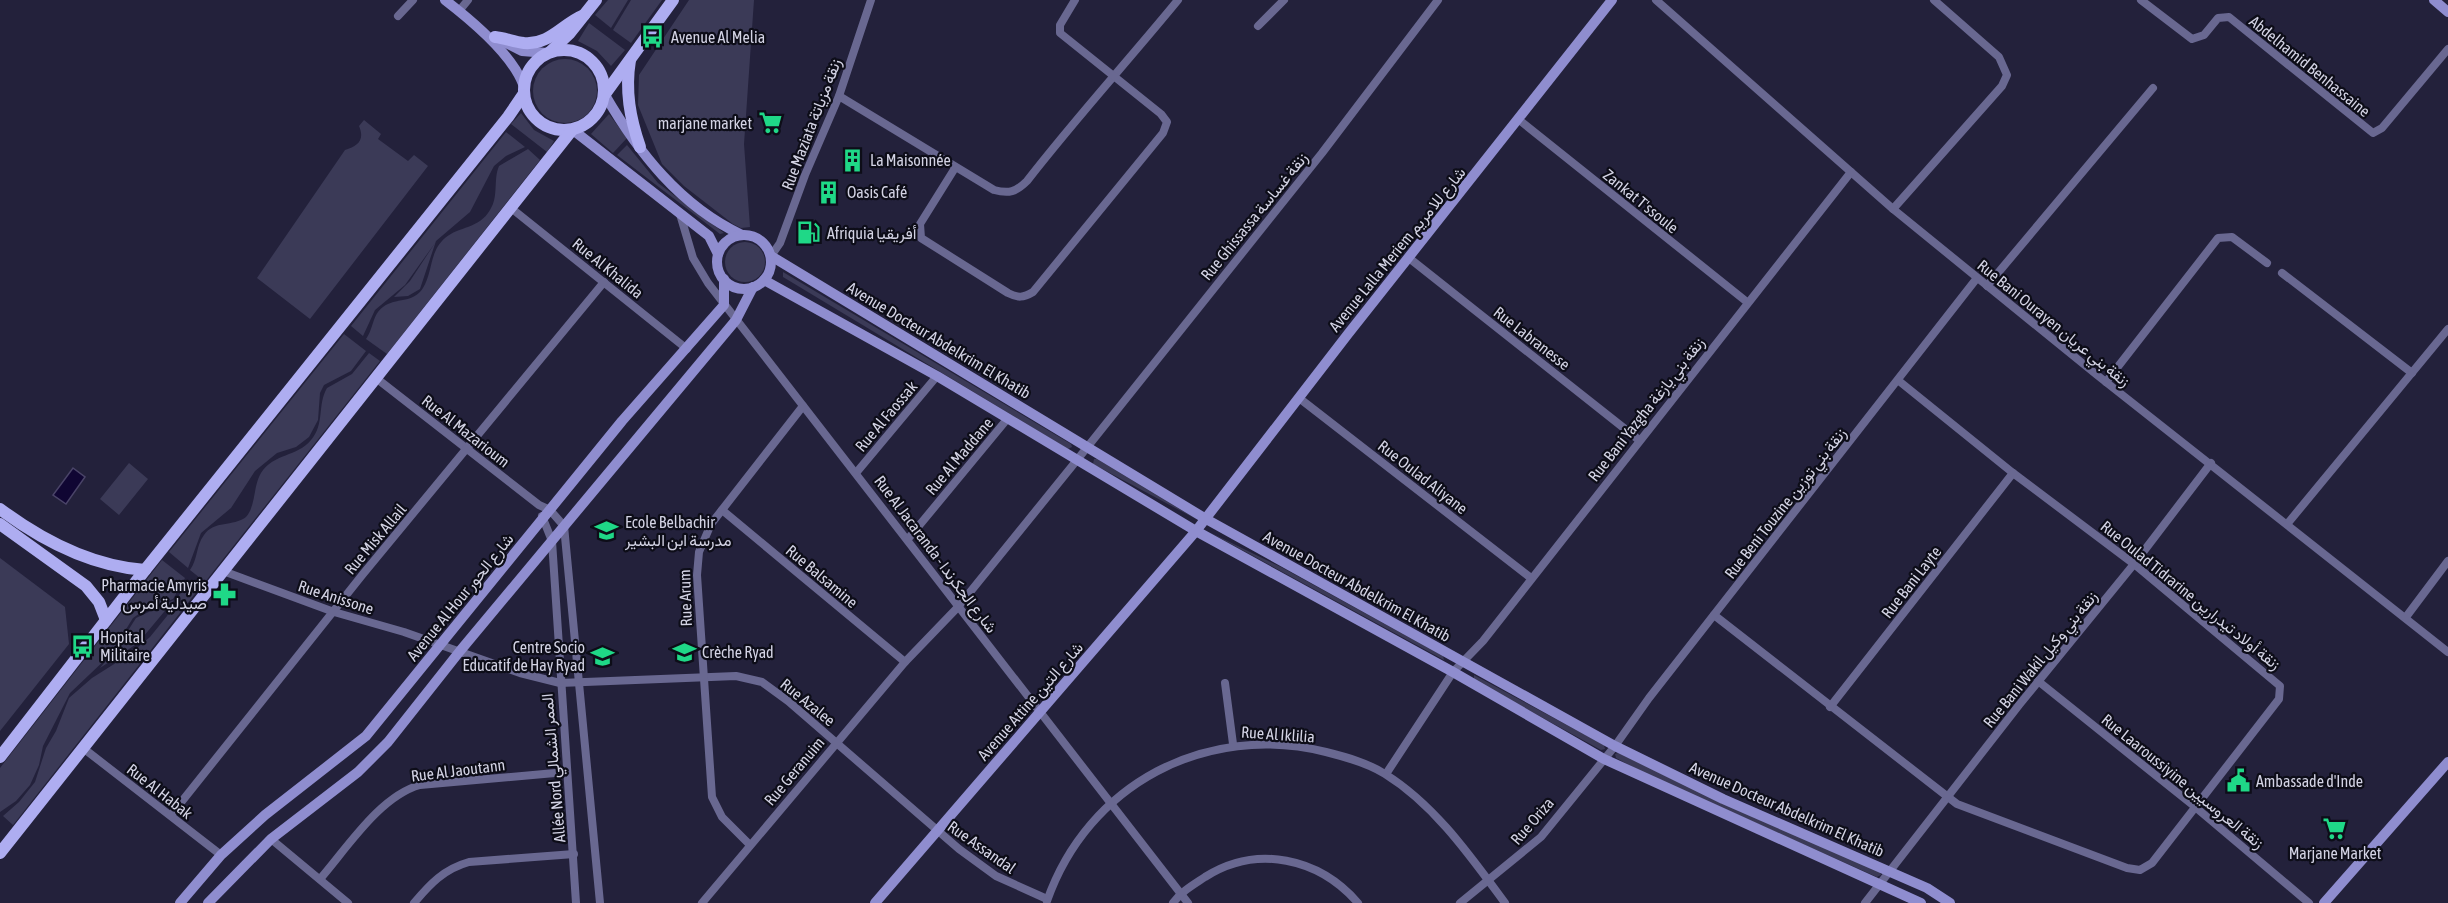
<svg xmlns="http://www.w3.org/2000/svg" width="2448" height="903" font-family="'Asap Condensed',Vazirmatn,sans-serif">
<style>
.green{fill:#3b3a57}
.water{fill:#100633;stroke:#4a4468;stroke-width:1.5}
.lines{fill:none;stroke-linecap:round;stroke-linejoin:round}
.street{stroke:#696891;stroke-width:8}
.secondary{stroke:#8f8dcf;stroke-width:10}
.primary{stroke:#aeadf1;stroke-width:12}
.labels{text-anchor:middle;dominant-baseline:central;stroke-width:4.5;stroke-linejoin:round;paint-order:stroke}
.poi-label{font-size:16px;fill:#d3d3e4;stroke:#0d0d18;text-anchor:start}
.street-label{font-size:16px;fill:#d3d3e4;stroke:#0d0d18}
</style>
<rect width="100%" height="100%" fill="#23213b"/>
<g class="green">
<path d="M608,0H628L611,28L595,15Z"/>
<path d="M631,0H662L631,43L613,30Z"/>
<path d="M689,0H754L744,144L750,227L741,228L733,224L684,186L662,164L638,105L639,75Z"/>
<path d="M589,23L625,50L611,66L597,51L578,41Z"/>
<circle cx="565" cy="91" r="32"/>
<path d="M521,113L534,130L554,141L547,152L511,124Z"/>
<path d="M609,114L627,138L613,153L591,134Z"/>
<path d="M364,120L381,134L378,139L408,161L414,155L428,166L310,319L257,278L345,150C358,146 365,140 359,126Z"/>
<path d="M506,132L525,147L506,156L494,166L470,212L436,241L420,289L408,296L394,297L410,281L435,243L405,285L375,310L363,336L351,326Z"/>
<path d="M627,145L658,183L724,233L720,234L617,155Z"/>
<path d="M528,149L540,160L387,354L366,339C374,328 372,315 383,307C396,297 413,304 423,288C433,272 429,252 445,238C459,226 479,229 490,210C499,196 493,180 499,166Z"/>
<circle cx="745" cy="262" r="20"/>
<path d="M783,272L1071,444L1072,447L1068,449L783,277Z"/>
<path d="M344,334L366,351L351,371L324,385L320,393L318,420L309,437L296,447L277,453L255,471L231,508L201,533L188,568L169,552Z"/>
<path d="M369,353L380,361L205,582L190,570C198,559 196,545 204,535C214,520 233,527 246,517C256,506 253,486 261,473C274,453 297,457 311,440C325,424 317,405 327,388L352,374Z"/>
<path d="M1094,459H1097L1196,519L1093,464Z"/>
<path d="M129,463L148,479L119,515L100,499Z"/>
<path d="M1209,532L1281,567L1443,656L1444,660Z"/>
<path d="M0,558L65,607L69,644L0,731Z"/>
<path d="M162,560L185,578L173,599L143,611L133,618L110,655L70,693L43,746L39,765L30,785L16,801L0,812V768Z"/>
<path d="M188,580L198,590L13,825L3,816L19,802L35,782L46,748L56,731L69,698L92,678L130,654L150,637L167,616Z"/>
<path d="M174,600L138,643L100,668L117,648L136,618Z"/>
<path d="M1474,675L1604,745L1605,749L1601,750L1474,680Z"/>
<path d="M1618,753L1736,809L1880,872L1881,875L1877,877L1648,775L1616,758L1615,754Z"/>
</g>
<path class="water" d="M73,468L85,477L66,504L53,495Z"/>
<g class="lines">
<g class="street">
<path d="M1656,0L1893,209L2097,375L2448,652"/>
<path d="M2141,0L2192,39L2204,35L2218,18L2229,17L2373,133L2382,128L2448,49"/>
<path d="M459,11L468,0"/>
<path d="M398,16L413,0"/>
<path d="M1258,26L1284,0"/>
<path d="M839,96L994,190C1009,194 1016,192 1027,181C1075,119 1128,61 1178,0"/>
<path d="M1518,119L1747,302"/>
<path d="M955,168L920,224L921,238L1008,293C1018,298 1023,298 1033,292L1163,133L1167,122L1161,114L1060,33V25L1075,0"/>
<path d="M511,208L687,349"/>
<path d="M1893,209L2002,86L2007,75L1999,57L1934,0"/>
<path d="M680,214L693,258L708,283L1188,903"/>
<path d="M771,256L780,243L805,175L839,96L871,0"/>
<path d="M1409,258L1639,440"/>
<path d="M2282,273L2412,373"/>
<path d="M1987,286L2153,88"/>
<path d="M376,378L539,505L550,510L564,526L600,903"/>
<path d="M2106,382L2218,238L2232,237L2267,263"/>
<path d="M1299,398L1531,578"/>
<path d="M856,473L937,376"/>
<path d="M722,510L905,662"/>
<path d="M542,516L552,541L576,903"/>
<path d="M2288,523L2448,329"/>
<path d="M908,539L1008,418"/>
<path d="M223,571L334,612L404,632L520,673L560,683L736,676L762,682L788,701L959,849L996,876L1047,899"/>
<path d="M1714,615L1957,804L2127,868L2140,870L2152,863L2279,699L2280,686L2134,564L2013,473L1899,381"/>
<path d="M2406,617L2448,561"/>
<path d="M2038,681L2194,806L2309,903"/>
<path d="M1225,683L1233,744"/>
<path d="M1830,707L2013,473"/>
<path d="M83,748L221,855"/>
<path d="M1386,774L1453,672L1483,641L1851,172"/>
<path d="M171,815L363,574L604,282"/>
<path d="M271,839L348,903"/>
<path d="M749,844L722,817L712,797L697,575L699,552L711,524L803,406"/>
<path d="M320,879C347,848 380,796 420,785L566,772"/>
<path d="M1047,901C1088,784 1206,722 1326,752C1346,757 1368,763 1385,774C1435,805 1471,857 1505,903"/>
<path d="M414,903C430,884 444,869 469,862L574,854"/>
<path d="M702,903L905,662L958,607L1077,460L1322,153L1438,0"/>
<path d="M1173,903C1182,891 1193,885 1205,877C1257,844 1319,858 1358,903"/>
<path d="M1460,903L1541,837L1615,746L1649,698L1977,278"/>
<path d="M1865,903L2019,705L2134,564L2211,463"/>
</g>
<g class="secondary">
<path d="M445,0C471,20 511,53 523,84"/>
<path d="M2434,0L2448,12"/>
<path d="M500,40L522,51L547,53"/>
<path d="M605,95C638,152 680,206 742,235"/>
<path d="M573,130L709,236L718,254"/>
<circle cx="744" cy="262" r="27"/>
<path d="M771,256L1206,519L1615,746L1723,799L1927,888L1950,903"/>
<path d="M764,280L937,376L1196,531L1453,672L1604,759L1921,903"/>
<path d="M180,903L221,855L265,815L366,736L622,421L724,305V279"/>
<path d="M208,903L271,839L358,772L388,742L460,651L736,320L753,287"/>
<path d="M875,903L1196,531L1348,334L1612,0"/>
<path d="M2324,903L2448,762"/>
</g>
<g class="primary">
<path d="M495,37C505,38 514,42 524,43C550,45 562,24 584,15"/>
<circle cx="564" cy="90" r="40"/>
<path d="M551,51L569,34L596,0"/>
<path d="M630,60C625,91 630,118 640,147"/>
<path d="M605,94L673,0"/>
<path d="M0,509C43,541 91,566 145,570"/>
<path d="M0,524L86,586L99,602L106,620"/>
<path d="M0,757L145,570L508,117L523,95"/>
<path d="M0,853L572,130"/>
</g>
</g>
<defs>
<symbol id="bus-bare" viewBox="-9 -9 18 18"><path d="M-5-6H5V4H4V6H2V4H-2V6H-4V4H-5ZM-3.5-4V0h7V-4ZM-3.5 1.2v1.5H-2V1.2ZM2 1.2v1.5H3.5V1.2Z" fill="#1fd887" stroke="#0d0d18" stroke-width="2.5" paint-order="stroke"/></symbol>
<symbol id="supermarket-bare" viewBox="-9 -9 18 18"><path d="M-6-5.5h2.5l.6 2H6L4.5 2H-2.5L-4.4-4H-6ZM-1.5 3.2a1.3 1.3 0 1 0 .1 0ZM3 3.2a1.3 1.3 0 1 0 .1 0Z" fill="#1fd887" stroke="#0d0d18" stroke-width="2.5" paint-order="stroke"/></symbol>
<symbol id="building-bare" viewBox="-9 -9 18 18"><path d="M-4-6H4V6H1V3H-1V6H-4ZM-2.5-4.3h1.7v1.8h-1.7ZM.8-4.3h1.7v1.8H.8ZM-2.5-1h1.7V.8h-1.7ZM.8-1h1.7V.8H.8Z" fill="#1fd887" stroke="#0d0d18" stroke-width="2.5" paint-order="stroke"/></symbol>
<symbol id="fuel-bare" viewBox="-9 -9 18 18"><path d="M-5.5-6h7V0h2V4h1.3V-2.5L3-4.5l.8-.8L6-3V5H2.5V1h-1V6h-7ZM-4.2-4.7v3.2H.2V-4.7Z" fill="#1fd887" stroke="#0d0d18" stroke-width="2.5" paint-order="stroke"/></symbol>
<symbol id="school-bare" viewBox="-9 -9 18 18"><path d="M0-5L7-2L0 1L-7-2ZM-4 1L0 2.5L4 1V4Q0 6-4 4Z" fill="#1fd887" stroke="#0d0d18" stroke-width="2.5" paint-order="stroke"/></symbol>
<symbol id="pharmacy-bare" viewBox="-9 -9 18 18"><path d="M-2-6h4v4h4v4h-4v4h-4v-4h-4v-4h4Z" fill="#1fd887" stroke="#0d0d18" stroke-width="2.5" paint-order="stroke"/></symbol>
<symbol id="civic-bare" viewBox="-9 -9 18 18"><path d="M-.6-6.5H3V-4.5H.6V-3L4-1V1h2V6H-6V1h2V-1L-.6-3ZM-1.2 2.5V6h2.4V2.5Z" fill="#1fd887" stroke="#0d0d18" stroke-width="2.5" paint-order="stroke"/></symbol>
</defs>
<g fill-rule="evenodd">
<use href="#bus-bare" x="636" y="20" width="33" height="33"/>
<use href="#supermarket-bare" x="754" y="106" width="33" height="33"/>
<use href="#building-bare" x="836" y="144" width="33" height="33"/>
<use href="#building-bare" x="812" y="176" width="33" height="33"/>
<use href="#fuel-bare" x="792" y="216" width="33" height="33"/>
<use href="#school-bare" x="590" y="514" width="33" height="33"/>
<use href="#pharmacy-bare" x="208" y="578" width="33" height="33"/>
<use href="#bus-bare" x="66" y="630" width="33" height="33"/>
<use href="#school-bare" x="668" y="636" width="33" height="33"/>
<use href="#school-bare" x="586" y="640" width="33" height="33"/>
<use href="#civic-bare" x="2222" y="764" width="33" height="33"/>
<use href="#supermarket-bare" x="2318" y="812" width="33" height="33"/>
</g>
<g class="labels">
<g class="poi-label">
<text x="671" y="37">Avenue Al Melia</text>
<text x="752" y="123" text-anchor="end">marjane market</text>
<text x="870" y="160">La Maisonnée</text>
<text x="847" y="192">Oasis Café</text>
<text x="827" y="233">Afriquia أفريقيا</text>
<text x="625" y="522">Ecole Belbachir<tspan x="625" dy="18">مدرسة ابن البشير</tspan></text>
<text x="207" y="585" text-anchor="end">Pharmacie Amyris<tspan x="207" dy="18">صيدلية أمرس</tspan></text>
<text x="100" y="637">Hopital<tspan x="100" dy="18">Militaire</tspan></text>
<text x="585" y="647" text-anchor="end">Centre Socio<tspan x="585" dy="18">Educatif de Hay Ryad</tspan></text>
<text x="702" y="652">Crèche Ryad</text>
<text x="2256" y="781">Ambassade d'Inde</text>
<text x="2335" y="853" text-anchor="middle">Marjane Market</text>
</g>
<g class="street-label">
<text transform="translate(2310 66) rotate(39)">Abdelhamid Benhassaine</text>
<text transform="translate(811 124) rotate(-69)">Rue Maziata زنقة مزياتة</text>
<text transform="translate(1641 201) rotate(39)">Zankat T'ssoule</text>
<text transform="translate(1254 216) rotate(-51)">Rue Ghissassa زنقة غساسة</text>
<text transform="translate(1397 249) rotate(-51)">Avenue Lalla Meriem شارع للا مريم</text>
<text transform="translate(608 268) rotate(39)">Rue Al Khalida</text>
<text transform="translate(2054 323) rotate(39)">Rue Bani Ourayen زنقة بني عريان</text>
<text transform="translate(1532 338) rotate(38)">Rue Labranesse</text>
<text transform="translate(939 340) rotate(31)">Avenue Docteur Abdelkrim El Khatib</text>
<text transform="translate(1646 409) rotate(-52)">Rue Bani Yazgha زنقة بني يازغة</text>
<text transform="translate(886 416) rotate(-50)">Rue Al Faossak</text>
<text transform="translate(466 431) rotate(38)">Rue Al Mazarioum</text>
<text transform="translate(959 456) rotate(-50)">Rue Al Maddane</text>
<text transform="translate(1423 477) rotate(38)">Rue Oulad Aliyane</text>
<text transform="translate(1785 503) rotate(-52)">Rue Beni Touzine زنقة بني توزين</text>
<text transform="translate(375 539) rotate(-50)">Rue Misk Allail</text>
<text transform="translate(936 554) rotate(53)">Rue Al Jacaranda - شارع الجكرندا</text>
<text transform="translate(822 576) rotate(40)">Rue Balsamine</text>
<text transform="translate(1911 582) rotate(-52)">Rue Bani Layte</text>
<text transform="translate(1357 586) rotate(29)">Avenue Docteur Abdelkrim El Khatib</text>
<text transform="translate(2191 595) rotate(39)">Rue Oulad Tidrarine زنقة أولاد تيدرارين</text>
<text transform="translate(336 597) rotate(18)">Rue Anissone</text>
<text transform="translate(460 597) rotate(-51)">Avenue Al Hour شارع الحور</text>
<text transform="translate(685 598) rotate(-92)">Rue Arum</text>
<text transform="translate(2040 659) rotate(-51)">Rue Bani Wakil زنقة بني وكيل</text>
<text transform="translate(1030 701) rotate(-49)">Avenue Attine شارع التين</text>
<text transform="translate(808 702) rotate(39)">Rue Azalee</text>
<text transform="translate(1278 734) rotate(4)">Rue Al Iklilia</text>
<text transform="translate(553 768) rotate(-95)">Allée Nord الممر الشمالي</text>
<text transform="translate(458 770) rotate(-7)">Rue Al Jaoutann</text>
<text transform="translate(794 771) rotate(-50)">Rue Geranuim</text>
<text transform="translate(2183 781) rotate(39)">Rue Laaroussiyine زنقة العروسيين</text>
<text transform="translate(160 791) rotate(38)">Rue Al Habak</text>
<text transform="translate(1787 809) rotate(24)">Avenue Docteur Abdelkrim El Khatib</text>
<text transform="translate(1532 821) rotate(-49)">Rue Oriza</text>
<text transform="translate(982 847) rotate(35)">Rue Assandal</text>
</g>
</g>
</svg>
